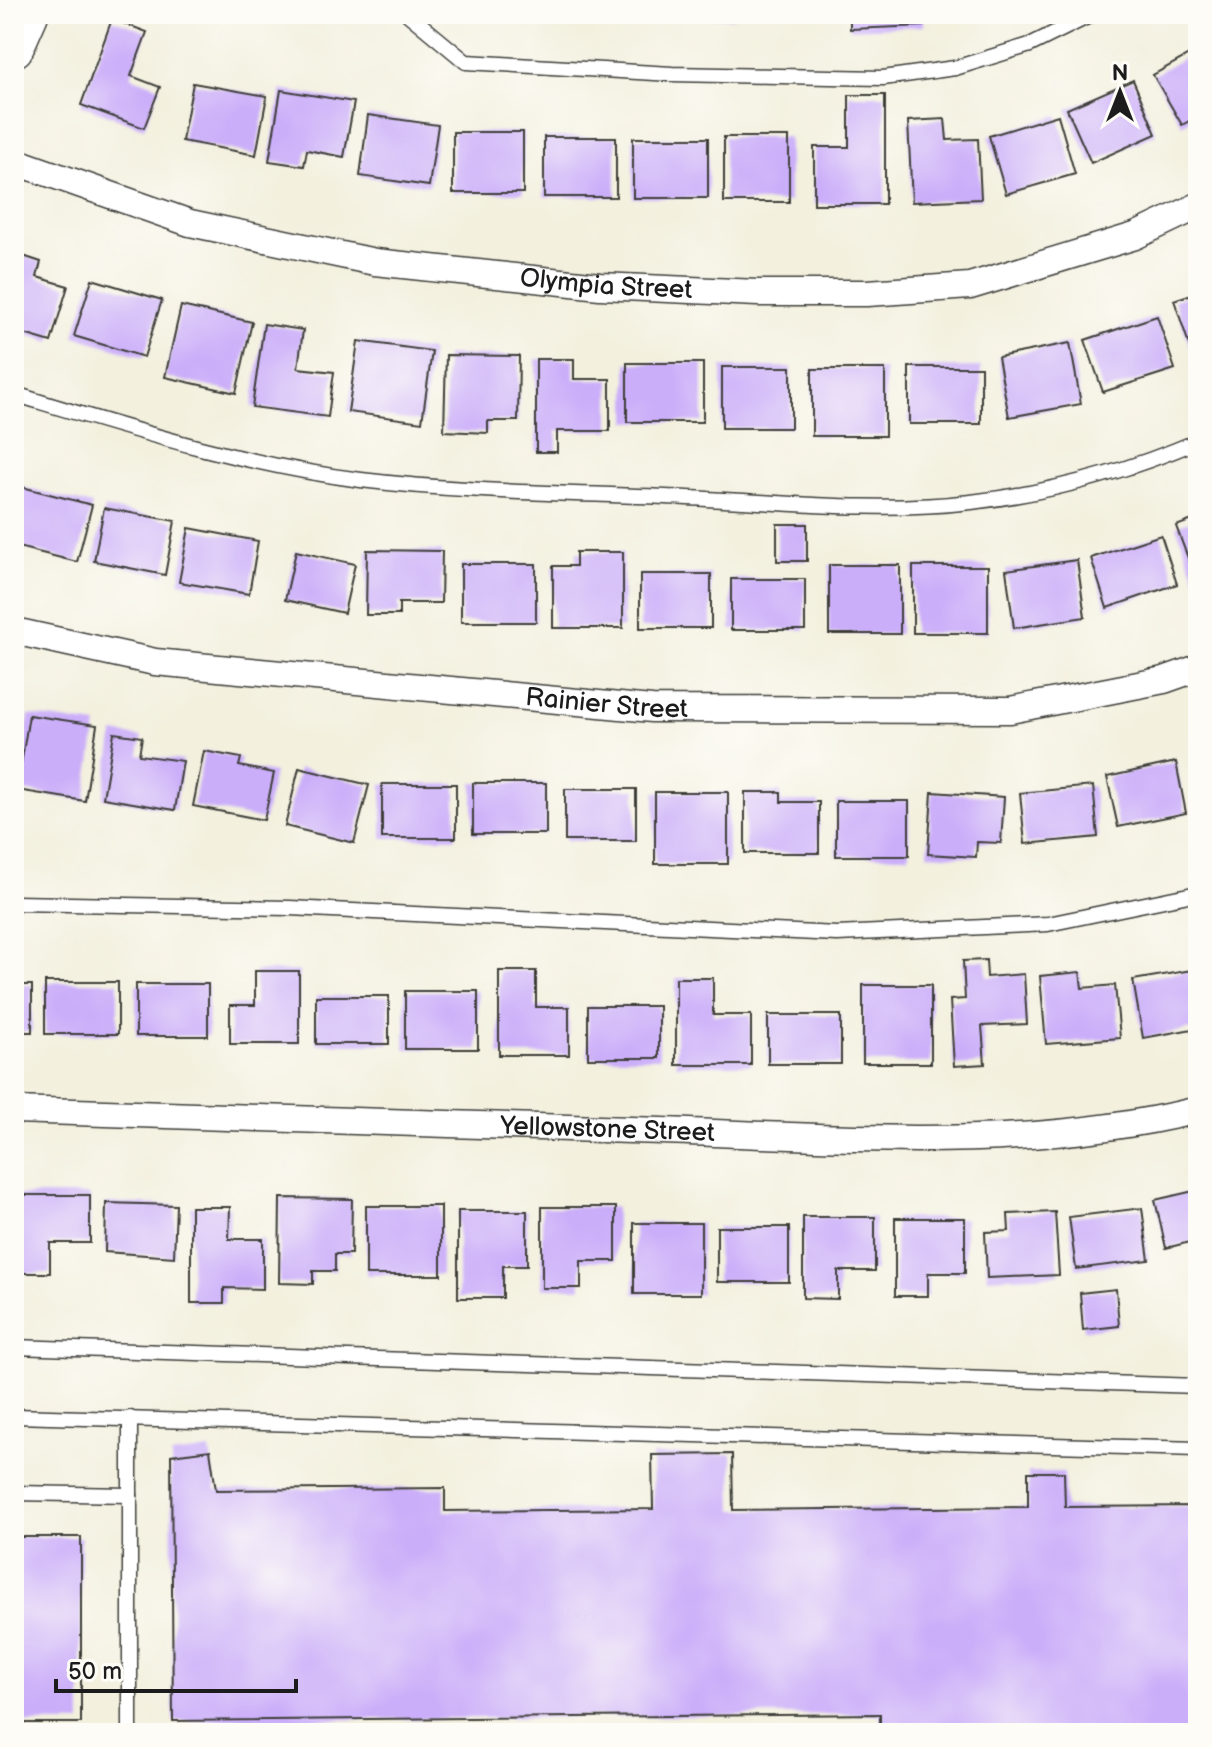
<svg xmlns="http://www.w3.org/2000/svg" width="1212" height="1747" font-family="'Balsamiq Sans',sans-serif">
<style>
.building{fill:#cbaef9}
.lines{fill:none;stroke-linecap:round;stroke-linejoin:round}
.lane-casing{stroke:#3c3c39;stroke-width:17}
.street-casing{stroke:#3c3c39;stroke-width:29}
.secondary-casing{stroke:#3c3c39;stroke-width:41}
.lane{stroke:#fff;stroke-width:14}
.street{stroke:#fff;stroke-width:26}
.secondary{stroke:#fff;stroke-width:38}
.labels{text-anchor:middle;dominant-baseline:central;stroke-width:7;stroke-linejoin:round;paint-order:stroke}
.street-label{font-size:26px;fill:#1c1c1c;stroke:#fdfcf7}
</style>
<rect width="100%" height="100%" fill="#fdfcf7"/>
<filter id="ink" filterUnits="userSpaceOnUse"><feTurbulence type="fractalNoise" baseFrequency=".0125" numOctaves="2"/><feDisplacementMap in="SourceGraphic" scale="16" xChannelSelector="R" yChannelSelector="G"/><feConvolveMatrix kernelMatrix="1 2 1 2 8 2 1 2 1" color-interpolation-filters="sRGB"/></filter>
<filter id="wash" filterUnits="userSpaceOnUse"><feTurbulence type="fractalNoise" baseFrequency=".006" numOctaves="4" result="noise"/><feDisplacementMap in="SourceGraphic" scale="32" xChannelSelector="R" yChannelSelector="G"/><feGaussianBlur stdDeviation="1.8" result="paint"/><feColorMatrix in="noise" values="0 0 0 0 0 0 0 0 0 0 0 0 0 0 0 0 0 1.4 0 .05"/><feComposite in="paint" operator="in"/></filter>
<g filter="url(#wash)">
<rect width="100%" height="100%" fill="#f3f0de"/>
<g id="blocks">
<g class="building">
<path d="M571,14H631L629,25Z"/>
<rect x="670" y="14" width="63" height="4"/>
<path d="M850,14H923V26L850,29Z"/>
<path d="M112,19L147,32L131,76L160,87L144,128L81,105Z"/>
<path d="M1198,50V116L1182,125L1153,75Z"/>
<path d="M1133,80L1156,134L1091,163L1067,109Z"/>
<path d="M193,83L267,96L256,155L182,141Z"/>
<path d="M281,90L354,102L344,157L307,150L304,166L269,161Z"/>
<path d="M849,95H885V204H814V147H849Z"/>
<path d="M368,115L438,125L429,186L360,176Z"/>
<path d="M1058,115L1075,174L1006,194L989,136Z"/>
<path d="M945,119L947,140L978,139L981,199L912,202L908,121Z"/>
<rect x="453" y="132" width="70" height="61"/>
<rect x="544" y="137" width="72" height="60"/>
<rect x="724" y="137" width="65" height="65"/>
<rect x="633" y="138" width="75" height="60"/>
<path d="M14,253L41,262L37,277L68,286L51,342L14,331Z"/>
<path d="M92,279L162,300L144,357L74,336Z"/>
<path d="M1198,292V358L1194,359L1174,300Z"/>
<path d="M181,306L252,322L236,393L165,377Z"/>
<path d="M1157,316L1175,369L1103,392L1085,340Z"/>
<path d="M264,324L303,330L298,368L334,372L328,417L252,407Z"/>
<path d="M358,341L432,351L422,422L348,412Z"/>
<path d="M1070,343L1081,404L1009,417L998,357Z"/>
<path d="M446,355L519,356L518,421H488V433L444,431Z"/>
<path d="M536,359H574V379H610V431H557V452H536Z"/>
<rect x="627" y="363" width="76" height="59"/>
<rect x="722" y="367" width="69" height="61"/>
<rect x="909" y="367" width="72" height="57"/>
<rect x="812" y="369" width="73" height="67"/>
<path d="M22,487L92,505L77,562L14,546V519Z"/>
<path d="M104,508L175,521L165,575L94,561Z"/>
<path d="M1198,518V585L1176,526Z"/>
<rect x="777" y="524" width="30" height="37"/>
<path d="M189,528L258,541L249,594L179,582Z"/>
<path d="M1161,535L1177,584L1107,608L1091,558Z"/>
<path d="M367,550L442,551L441,603H399V615H366Z"/>
<path d="M296,551L355,564L344,613L285,600Z"/>
<path d="M576,552H623V628H553V566H576Z"/>
<path d="M1077,560L1085,617L1014,628L1006,570Z"/>
<rect x="461" y="564" width="75" height="58"/>
<rect x="829" y="565" width="71" height="69"/>
<rect x="913" y="566" width="75" height="67"/>
<rect x="640" y="574" width="71" height="54"/>
<rect x="731" y="579" width="74" height="51"/>
<path d="M29,715L97,725L85,801L17,790Z"/>
<path d="M114,733L142,737L139,755L183,761L175,810L103,798Z"/>
<path d="M204,751L241,758L239,766L274,773L264,820L193,806Z"/>
<path d="M1176,762L1186,813L1118,827L1107,777Z"/>
<path d="M299,768L369,785L354,843L285,826Z"/>
<rect x="473" y="783" width="73" height="51"/>
<rect x="382" y="784" width="74" height="54"/>
<path d="M1093,786L1098,837L1025,844L1020,793Z"/>
<rect x="565" y="789" width="71" height="52"/>
<rect x="655" y="792" width="73" height="72"/>
<path d="M745,792H781V802H819V853H745Z"/>
<path d="M932,792L1004,797L1001,843L977,842L976,857L928,854Z"/>
<rect x="836" y="801" width="73" height="55"/>
<path d="M986,960L987,977L1024,974L1027,1024L982,1026L985,1064L954,1066L950,1000L965,999L963,961Z"/>
<path d="M1198,969V1028L1143,1038L1133,980Z"/>
<path d="M255,971H299V1044H230V1005H255Z"/>
<path d="M499,971H536V1007H569V1055H499Z"/>
<path d="M1080,972L1082,988L1115,985L1120,1038L1046,1044L1040,976Z"/>
<path d="M676,978H713V1015H751V1065H676Z"/>
<rect x="45" y="982" width="73" height="52"/>
<rect x="136" y="984" width="72" height="52"/>
<rect x="14" y="985" width="18" height="47"/>
<rect x="863" y="985" width="68" height="78"/>
<rect x="405" y="991" width="73" height="58"/>
<rect x="316" y="996" width="73" height="48"/>
<rect x="588" y="1006" width="71" height="52"/>
<rect x="768" y="1015" width="73" height="49"/>
<path d="M1198,1190V1240L1166,1248L1155,1200Z"/>
<path d="M16,1195H90V1243H50V1273H16Z"/>
<path d="M280,1198L352,1199L351,1254H335V1271H313V1284L279,1283Z"/>
<path d="M106,1203L176,1205L174,1257L105,1252Z"/>
<rect x="366" y="1206" width="75" height="69"/>
<path d="M191,1207H230L229,1239H263V1289L224,1288V1303H191Z"/>
<path d="M542,1207H616V1261H581V1288H542Z"/>
<path d="M1142,1208L1149,1260L1076,1269L1069,1217Z"/>
<path d="M458,1211H527V1266H503V1298H458Z"/>
<path d="M1055,1212L1059,1275L987,1278L985,1232L1009,1231L1008,1214Z"/>
<path d="M803,1217H875V1271H838V1299L803,1298Z"/>
<path d="M895,1218H965V1273H928V1296H895Z"/>
<rect x="634" y="1223" width="67" height="71"/>
<rect x="717" y="1227" width="72" height="55"/>
<path d="M1116,1289L1119,1326L1083,1330L1080,1293Z"/>
<path d="M210,1450L216,1490L445,1488V1511L653,1509L652,1455L732,1454L733,1510L1028,1507V1472H1064L1065,1507L1198,1506V1733H880V1714L173,1721L171,1455Z"/>
<rect x="14" y="1537" width="67" height="186"/>
</g>
</g>
</g>
<g filter="url(#ink)">
<use href="#blocks" fill-opacity="0" stroke="#3c3c39" stroke-width="2"/>
<g class="lines">
<defs>
<g id="lane">
<path d="M408,14L466,62L672,74L883,78L955,68L1030,45L1093,14"/>
<path d="M14,394C127,428 243,465 361,480C469,493 578,493 687,498C781,502 878,513 971,502C1050,493 1125,472 1198,441"/>
<path d="M14,903L290,908L837,934L1048,924L1198,893"/>
<path d="M14,1347L1198,1386"/>
<path d="M14,1416L1198,1449"/>
<path d="M14,1493L130,1495"/>
<path d="M130,1733V1418"/>
</g>
<g id="street">
<path id="s1" d="M14,161L190,223L375,262L600,286L758,293H867L970,286L1135,236L1198,206"/>
<path id="s2" d="M14,631L155,662L652,709L1010,710L1164,680L1198,668"/>
<path id="s3" d="M14,1110C230,1117 446,1124 662,1131C840,1137 1023,1153 1198,1110"/>
</g>
<path id="secondary" d="M14,48L29,14"/>
</defs>
<use href="#lane" class="lane-casing"/>
<use href="#street" class="street-casing"/>
<use href="#secondary" class="secondary-casing"/>
<use href="#lane" class="lane"/>
<use href="#street" class="street"/>
<use href="#secondary" class="secondary"/>
</g>
</g>
<g class="labels">
<g class="street-label">
<text stroke="none"><textPath href="#s1" startOffset="608">Olympia Street</textPath></text>
<text stroke="none"><textPath href="#s2" startOffset="598">Rainier Street</textPath></text>
<text stroke="none"><textPath href="#s3" startOffset="594">Yellowstone Street</textPath></text>
</g>
</g>
<rect width="1212" height="1747" fill="none" stroke="#fdfcf7" stroke-width="48"/>
<g transform="translate(1120 92)" stroke="#fdfcf7" stroke-width="6" paint-order="stroke">
<path d="M0-6L14 30L0 20L-14 30Z" fill="#1c1c1c"/>
<text y="-12" font-size="22" font-weight="bold" text-anchor="middle" fill="#1c1c1c">N</text>
</g>
<path d="M56 1679v12h240v-12" fill="none" stroke="#1c1c1c" stroke-width="4"/>
<text x="68" y="1679" font-size="24" fill="#1c1c1c" stroke="#fdfcf7" stroke-width="6" paint-order="stroke">50 m</text>
</svg>
